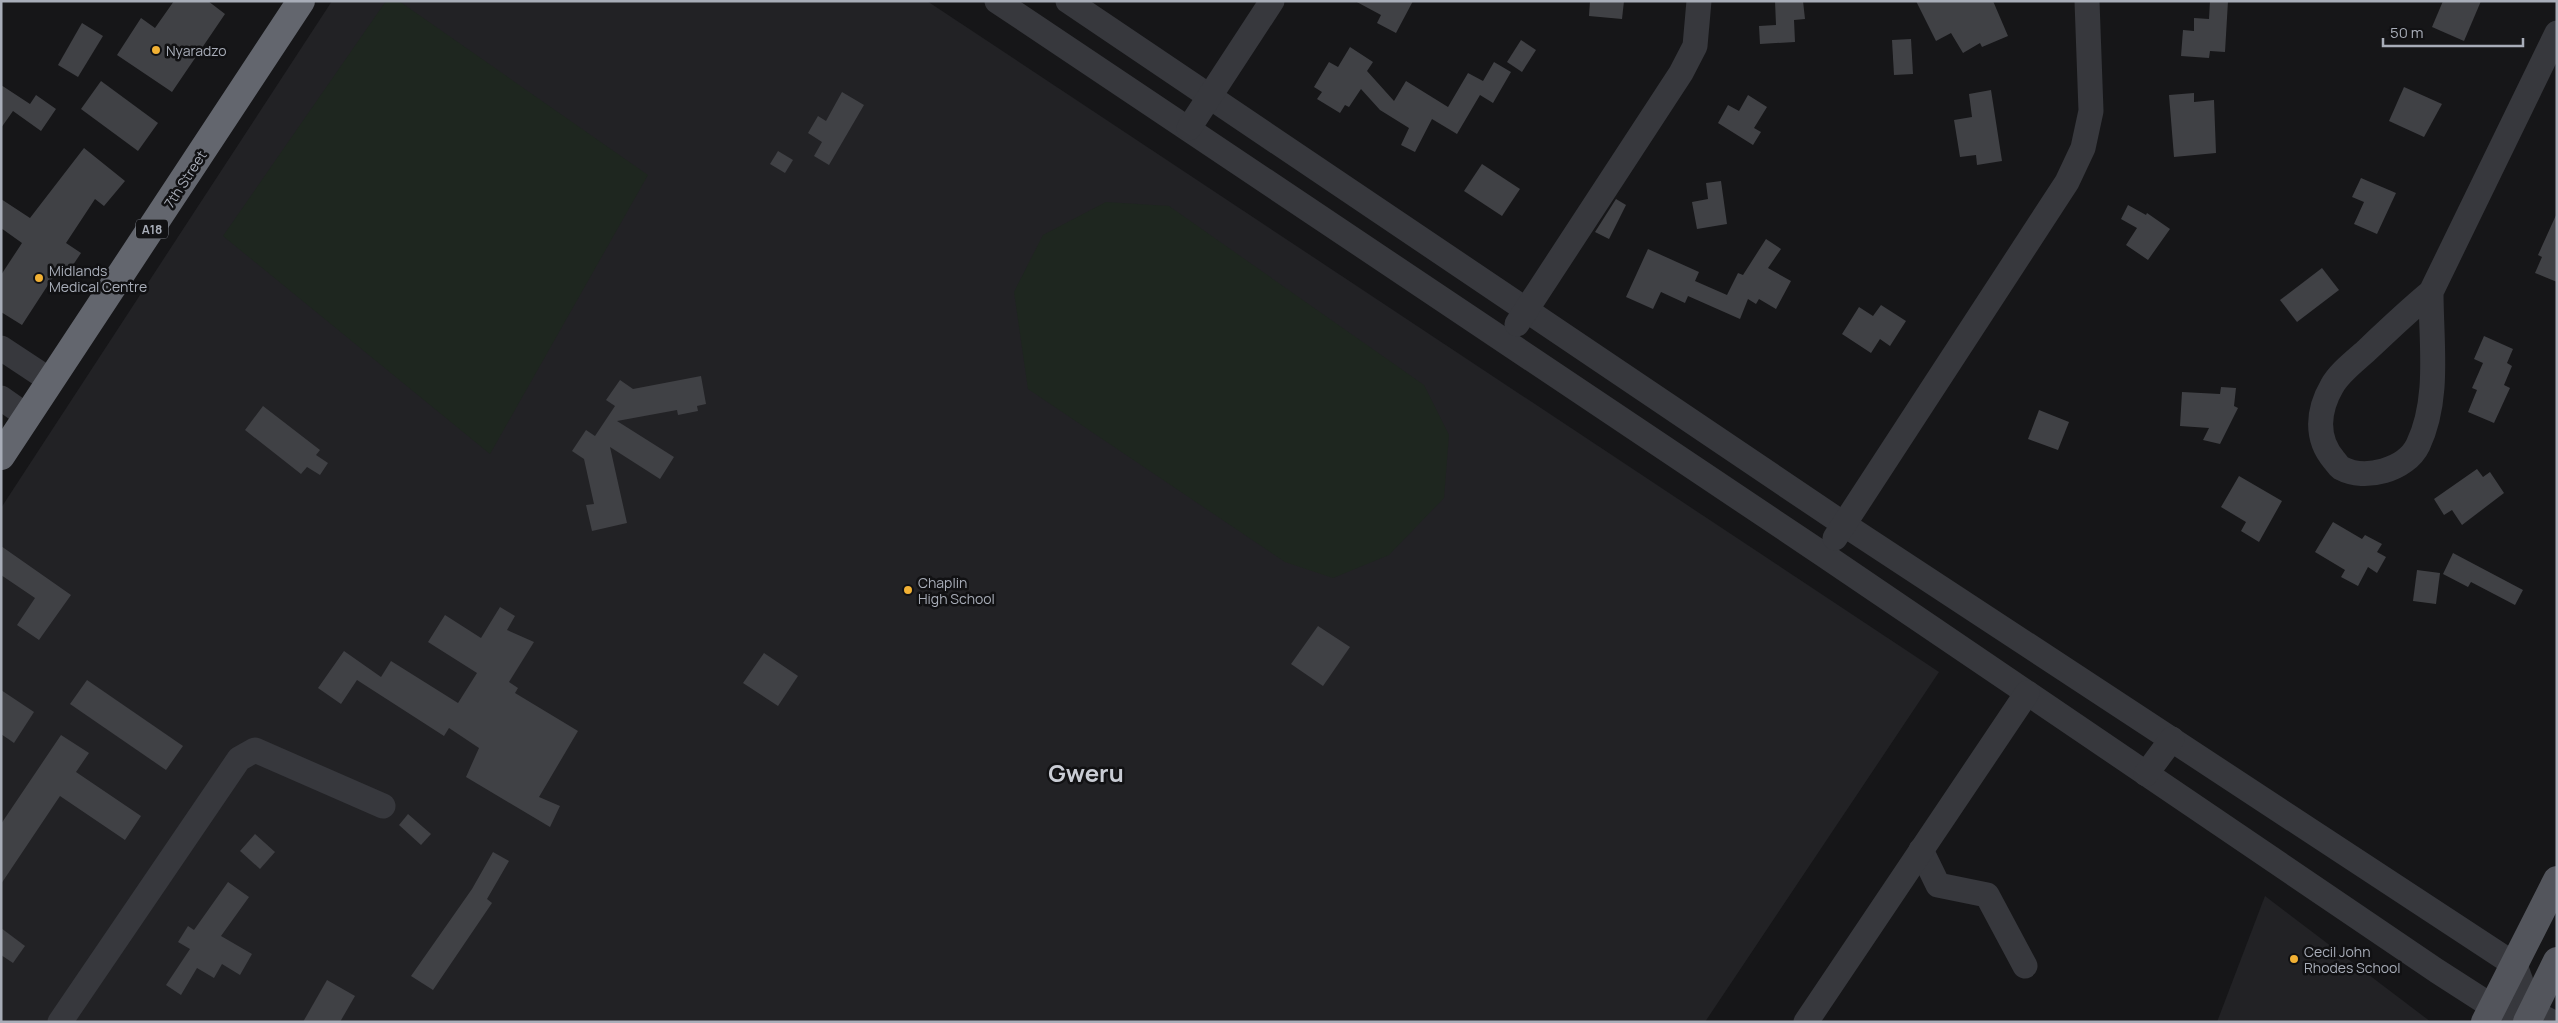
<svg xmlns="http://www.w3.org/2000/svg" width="2558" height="1023" font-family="Manrope,sans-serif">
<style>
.built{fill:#222225}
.green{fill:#1e261f}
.building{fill:#404145}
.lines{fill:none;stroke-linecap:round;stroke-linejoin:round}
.minor{stroke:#37383d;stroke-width:25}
.major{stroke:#53555c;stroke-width:28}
.highway{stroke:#63666e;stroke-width:28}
.poi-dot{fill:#f2b134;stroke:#111113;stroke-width:2}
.labels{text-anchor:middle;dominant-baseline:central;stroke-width:5;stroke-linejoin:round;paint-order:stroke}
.shield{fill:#111113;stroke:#7b7e86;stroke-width:1}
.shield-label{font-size:12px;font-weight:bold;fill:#a8adb8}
.poi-label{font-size:14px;fill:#a8adb8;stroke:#111113;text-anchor:start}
.street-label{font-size:14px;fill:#a8adb8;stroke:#111113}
.town-label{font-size:24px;font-weight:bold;fill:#c9ccd4;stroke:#111113}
</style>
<rect width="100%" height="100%" fill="#161618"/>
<g class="built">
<path d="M332,1H927L1939,672L1705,1022H1V508Z"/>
<path d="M2265,896L2431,1022H2217Z"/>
</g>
<g class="green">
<path d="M386,1H399L648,175L490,454L223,236Z"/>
<path d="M1106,202L1169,206L1424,385L1449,435L1444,498L1389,555L1333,578L1285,562L1028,389L1014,292L1043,235Z"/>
</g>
<g class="building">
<path d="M174,1H208L225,14L172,92L117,55L141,18L155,28Z"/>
<path d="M1355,1H1413L1396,33L1377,23L1381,15Z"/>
<path d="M1590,1H1624L1622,19L1589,16Z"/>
<path d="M1775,1H1803L1805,19L1794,20L1795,42L1760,44L1759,26L1776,25Z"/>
<path d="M1916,1H1993L2008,36L1982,47L1980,43L1963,53L1951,33L1936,41Z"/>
<path d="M2210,1H2228L2225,52L2210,51L2209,58L2181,56L2183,30L2194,31V18L2209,19Z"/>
<path d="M2443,1H2481L2464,41L2432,27Z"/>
<path d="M82,23L103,36L78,77L58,65Z"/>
<path d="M1911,39L1913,74L1894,75L1892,40Z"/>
<path d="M1521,40L1536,50L1522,72L1507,62Z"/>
<path d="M1350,47L1373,62L1367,71L1394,101L1406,81L1448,107L1468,73L1483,81L1494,62L1511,72L1493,103L1480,95L1457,134L1432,119L1415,152L1401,145L1409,128L1380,110L1361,89L1349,107L1345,105L1340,113L1317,99L1322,92L1314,87L1329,62L1338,67Z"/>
<path d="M101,81L158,123L138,151L81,109Z"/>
<path d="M1,85L30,104L36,95L56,109L41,131L13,111L1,128Z"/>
<path d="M2404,87L2442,104L2424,137L2389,121Z"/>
<path d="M1991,90L2002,161L1977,165L1976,155L1960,157L1954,120L1972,117L1969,94Z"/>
<path d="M842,92L864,105L829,165L814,156L822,142L808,133L818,116L826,121Z"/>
<path d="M2194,93V102L2214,100L2216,153L2174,157L2169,95Z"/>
<path d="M1748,95L1767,107L1754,128L1761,132L1753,145L1718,123L1728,105L1739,111Z"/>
<path d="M84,148L125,181L104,206L95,199L66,243L81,253L67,274L59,268L22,325L1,312V275L22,243L1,228V199L30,218Z"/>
<path d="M778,151L793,160L785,173L770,164Z"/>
<path d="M1482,164L1520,189L1502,216L1464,191Z"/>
<path d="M2361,178L2396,193L2377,234L2354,224L2364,202L2352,197Z"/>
<path d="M1721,181L1727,224L1697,229L1692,202L1708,199L1706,183Z"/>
<path d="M1616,199L1626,205L1609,239L1595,232Z"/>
<path d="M2128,205L2146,215L2147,213L2170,229L2148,260L2126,245L2137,228L2121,219Z"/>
<path d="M2557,213V282L2535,273L2542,257L2538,255Z"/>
<path d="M1766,239L1781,249L1768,268L1791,281L1776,309L1759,299L1756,304L1748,299L1740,319L1688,296L1685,303L1661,292L1653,309L1626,297L1648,249L1699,272L1695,281L1727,295L1738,273L1743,275Z"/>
<path d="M2322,268L2339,290L2297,322L2280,300Z"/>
<path d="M1881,305L1906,321L1890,346L1880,339L1871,353L1842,334L1859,307L1873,316Z"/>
<path d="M2484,336L2513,349L2507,363L2512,366L2504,385L2510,388L2494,423L2468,412L2477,390L2472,388L2483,363L2474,359Z"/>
<path d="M701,376L706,404L697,406L698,411L678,415L677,410L617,421L674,457L660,479L610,447L627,523L592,531L586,505L594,504L584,459L572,451L586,430L595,436L615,406L606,400L620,380L633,389Z"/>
<path d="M2221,387L2236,388L2234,406L2238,408L2220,444L2203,440L2209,428L2180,426L2182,392L2220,394Z"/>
<path d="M263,406L320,450L316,455L328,463L320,475L307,467L301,474L245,430Z"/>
<path d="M2039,410L2069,422L2058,450L2028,439Z"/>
<path d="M2477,469L2483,477L2490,472L2504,493L2462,525L2452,510L2444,515L2434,499Z"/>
<path d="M2239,476L2282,501L2259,542L2241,531L2246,522L2221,507Z"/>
<path d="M2333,522L2362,539L2365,535L2382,544L2377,552L2386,557L2377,573L2368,567L2358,586L2341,577L2345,570L2315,552Z"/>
<path d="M1,546L71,595L39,640L17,625L35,598L1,575Z"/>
<path d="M2453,553L2523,590L2515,605L2471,582L2468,587L2443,574Z"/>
<path d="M2417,570L2440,573L2436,604L2413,601Z"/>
<path d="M500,607L515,616L507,630L534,642L509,682L518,688L515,693L578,731L539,797L560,806L550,827L466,777L479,748L449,728L444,736L357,680L341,704L318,688L344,651L381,677L391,661L458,703L477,673L428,642L445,615L481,638Z"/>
<path d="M1318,626L1350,647L1323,686L1291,664Z"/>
<path d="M764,653L798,676L778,706L743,683Z"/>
<path d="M87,680L183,746L166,770L70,704Z"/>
<path d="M1,690L34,712L14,743L1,734Z"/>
<path d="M61,735L89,753L76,772L141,816L125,840L60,796L1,884V824Z"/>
<path d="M408,814L431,834L421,845L399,825Z"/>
<path d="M255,834L275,852L260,869L240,851Z"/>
<path d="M493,852L509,861L487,899L492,903L433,990L411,976L472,889Z"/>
<path d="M228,882L249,897L221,936L252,954L240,975L222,964L214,978L197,968L181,995L166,985L190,949L178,942L188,926L194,930Z"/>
<path d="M1,928L25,946L13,963L1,955Z"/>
<path d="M327,980L355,996L340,1022H303Z"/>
</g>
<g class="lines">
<g class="minor">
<path d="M997,1L1824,555L2437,971L2493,1007L2532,1012L2552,1022"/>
<path d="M1068,1L1845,525L2515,965L2532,1012"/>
<path d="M1189,128L1272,1"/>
<path d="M2431,292C2431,343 2440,399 2418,445C2406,470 2365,481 2341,468C2338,466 2336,462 2334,460C2315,438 2318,410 2332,386C2339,373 2355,361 2366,351C2387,331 2408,311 2431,292L2557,33"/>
<path d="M1517,324L1681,73L1695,46L1699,1"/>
<path d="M1,348L51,381"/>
<path d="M1,398L28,417"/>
<path d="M1835,538L2067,182L2083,148L2091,111L2087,1"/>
<path d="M2146,774L2172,739"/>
<path d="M1921,850L1938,885L1987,895L2025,966"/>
<path d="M60,1022L239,759L255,750L383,806"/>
<path d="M1806,1022L2027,693"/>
</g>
<g class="major">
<path d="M2485,1022L2557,880"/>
<path d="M2527,1022L2557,961"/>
</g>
<path class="highway" d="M1,456L301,1"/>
</g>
<g class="poi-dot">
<circle cx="156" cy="50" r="5"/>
<circle cx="39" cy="278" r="5"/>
<circle cx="908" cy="590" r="5"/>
<circle cx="2294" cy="959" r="5"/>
</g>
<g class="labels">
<rect class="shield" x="136" y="219.5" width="32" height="19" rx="4"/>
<g class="shield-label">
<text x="152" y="229">A18</text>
</g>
<g class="poi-label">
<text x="166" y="50">Nyaradzo</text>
<text x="49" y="270">Midlands<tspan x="49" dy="16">Medical Centre</tspan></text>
<text x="918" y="582">Chaplin<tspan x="918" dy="16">High School</tspan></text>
<text x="2304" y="951">Cecil John<tspan x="2304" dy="16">Rhodes School</tspan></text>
</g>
<g class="street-label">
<text transform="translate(185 179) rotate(-57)">7th Street</text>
</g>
<g class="town-label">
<text x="1086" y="772">Gweru</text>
</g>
</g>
<rect width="2558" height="1023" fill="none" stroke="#a8adb8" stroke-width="5"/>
<path d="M2383 38v8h140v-8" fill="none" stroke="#a8adb8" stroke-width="2.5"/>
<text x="2390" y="38" font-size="15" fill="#a8adb8" stroke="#111113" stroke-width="4" paint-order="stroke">50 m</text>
</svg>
